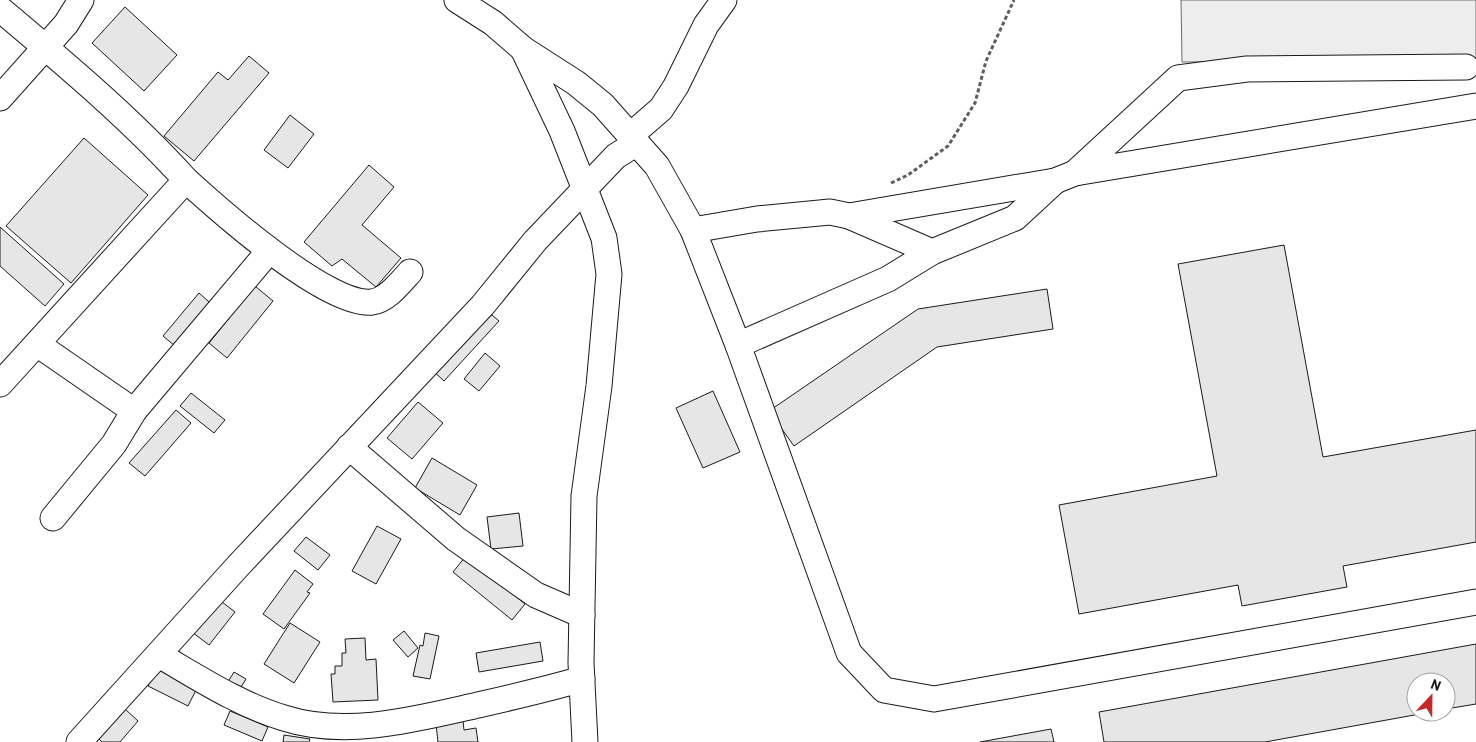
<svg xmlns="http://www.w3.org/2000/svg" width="1476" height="742" font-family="Barlow,sans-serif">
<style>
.built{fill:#ededed;stroke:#6a6a6a}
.building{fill:#e6e6e6;stroke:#1a1a1a}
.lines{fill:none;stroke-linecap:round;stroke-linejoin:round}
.minor-casing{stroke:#1a1a1a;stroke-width:27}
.path{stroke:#5f5f5f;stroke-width:3;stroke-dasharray:4 2.5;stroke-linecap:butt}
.minor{stroke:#fff;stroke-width:25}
</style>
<rect width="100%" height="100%" fill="#fff"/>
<path class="built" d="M1181,0H1476V59L1182,62Z"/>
<g class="building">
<path d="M125,7L177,55L144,91L92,43Z"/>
<path d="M249,56L269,73L194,161L164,136L218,72L228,80Z"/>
<path d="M290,115L314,134L288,168L264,150Z"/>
<path d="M84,138L148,195L71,283L6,226Z"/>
<path d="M369,165L394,187L362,225L401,258L376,287L342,259L332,266L304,242Z"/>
<path d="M0,227L64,284L45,306L0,266Z"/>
<path d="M1284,245L1323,457L1476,430V542L1343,566L1347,587L1242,606L1238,585L1079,614L1059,505L1217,476L1178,264Z"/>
<path d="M255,286L273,301L227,358L209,343Z"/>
<path d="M1047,289L1053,329L937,347L794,446L769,411L918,309Z"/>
<path d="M199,293L217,309L181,351L163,336Z"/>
<path d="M485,309L499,321L444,381L430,368Z"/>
<path d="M485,353L500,366L479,391L464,379Z"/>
<path d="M713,391L740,452L703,468L676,408Z"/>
<path d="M191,393L225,420L214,433L180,406Z"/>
<path d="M418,402L443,423L412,459L387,438Z"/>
<path d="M176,410L191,423L145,476L129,463Z"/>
<path d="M432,458L477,485L460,515L415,488Z"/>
<path d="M519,513L523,546L491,549L487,517Z"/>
<path d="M377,526L401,539L376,584L352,571Z"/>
<path d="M306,537L330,555L318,570L294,551Z"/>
<path d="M466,556L525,604L512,620L453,572Z"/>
<path d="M295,570L313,584L307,592L310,593L284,629L263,614Z"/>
<path d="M218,599L235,612L209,645L192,632Z"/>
<path d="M290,623L320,642L294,683L264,664Z"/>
<path d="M404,631L418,648L408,657L393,640Z"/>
<path d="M425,633L439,636L430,679L413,676L420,645L423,646Z"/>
<path d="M365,638L366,660L376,659L378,700L333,702L331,674H335V666H342V653H346L345,639Z"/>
<path d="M540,642L543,661L479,672L476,653Z"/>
<path d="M1476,644V704L1446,709V682H1416V712H1431L1265,742H1104L1099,712Z"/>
<path d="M157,669L197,688L188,706L148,686Z"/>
<path d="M234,672L246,679L238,692L226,685Z"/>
<path d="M124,708L138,721L120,742H102L98,738Z"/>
<path d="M230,711L268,727L262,741L224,725Z"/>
<path d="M463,721L464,730L476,728L478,742H438L436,724Z"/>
<path d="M1051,729L1054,742H980Z"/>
<path d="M284,735L310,739L309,742H283Z"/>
</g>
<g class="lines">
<defs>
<g id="minor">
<path d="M457,0L493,23L523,49L576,83L603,105L657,166L693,230L738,345L849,653L884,690L934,699L1476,602"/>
<path d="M0,9C64,63 130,118 186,180L0,384"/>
<path d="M523,49L562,131L604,238L609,274L599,386L584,496L581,663L585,742"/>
<path d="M0,98L66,24L81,0"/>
<path d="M631,135L661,109L676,86L706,25L724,0"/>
<path d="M1075,173L1178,78L1247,69L1466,67"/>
<path d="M186,180C219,210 328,307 372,302C387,300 400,283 410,272"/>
<path d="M849,216L1055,181L1075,173L1476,106"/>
<path d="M693,230L757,219L830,212L849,216L932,252"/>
<path d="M37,344L134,411"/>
<path d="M738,345L888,279L932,252L1015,218L1055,181"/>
<path d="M349,447L456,539L536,595L582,615"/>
<path d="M53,518L114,444L134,411L269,251"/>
<path d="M159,655C199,678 238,704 284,718C346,738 416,719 478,705C513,697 548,689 582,679"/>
<path d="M79,742L238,566L483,305L535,241L616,156L637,143"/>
</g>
</defs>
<use href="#minor" class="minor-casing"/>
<path class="path" d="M891,183L908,175L948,146L975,103L986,61L1014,0"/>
<use href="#minor" class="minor"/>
</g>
<g transform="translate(1431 697) rotate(22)"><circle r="24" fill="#ffffff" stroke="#a3a3a3"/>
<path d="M0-4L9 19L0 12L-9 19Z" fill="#c62828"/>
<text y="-8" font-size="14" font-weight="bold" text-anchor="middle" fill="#1a1a1a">N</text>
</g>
</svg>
